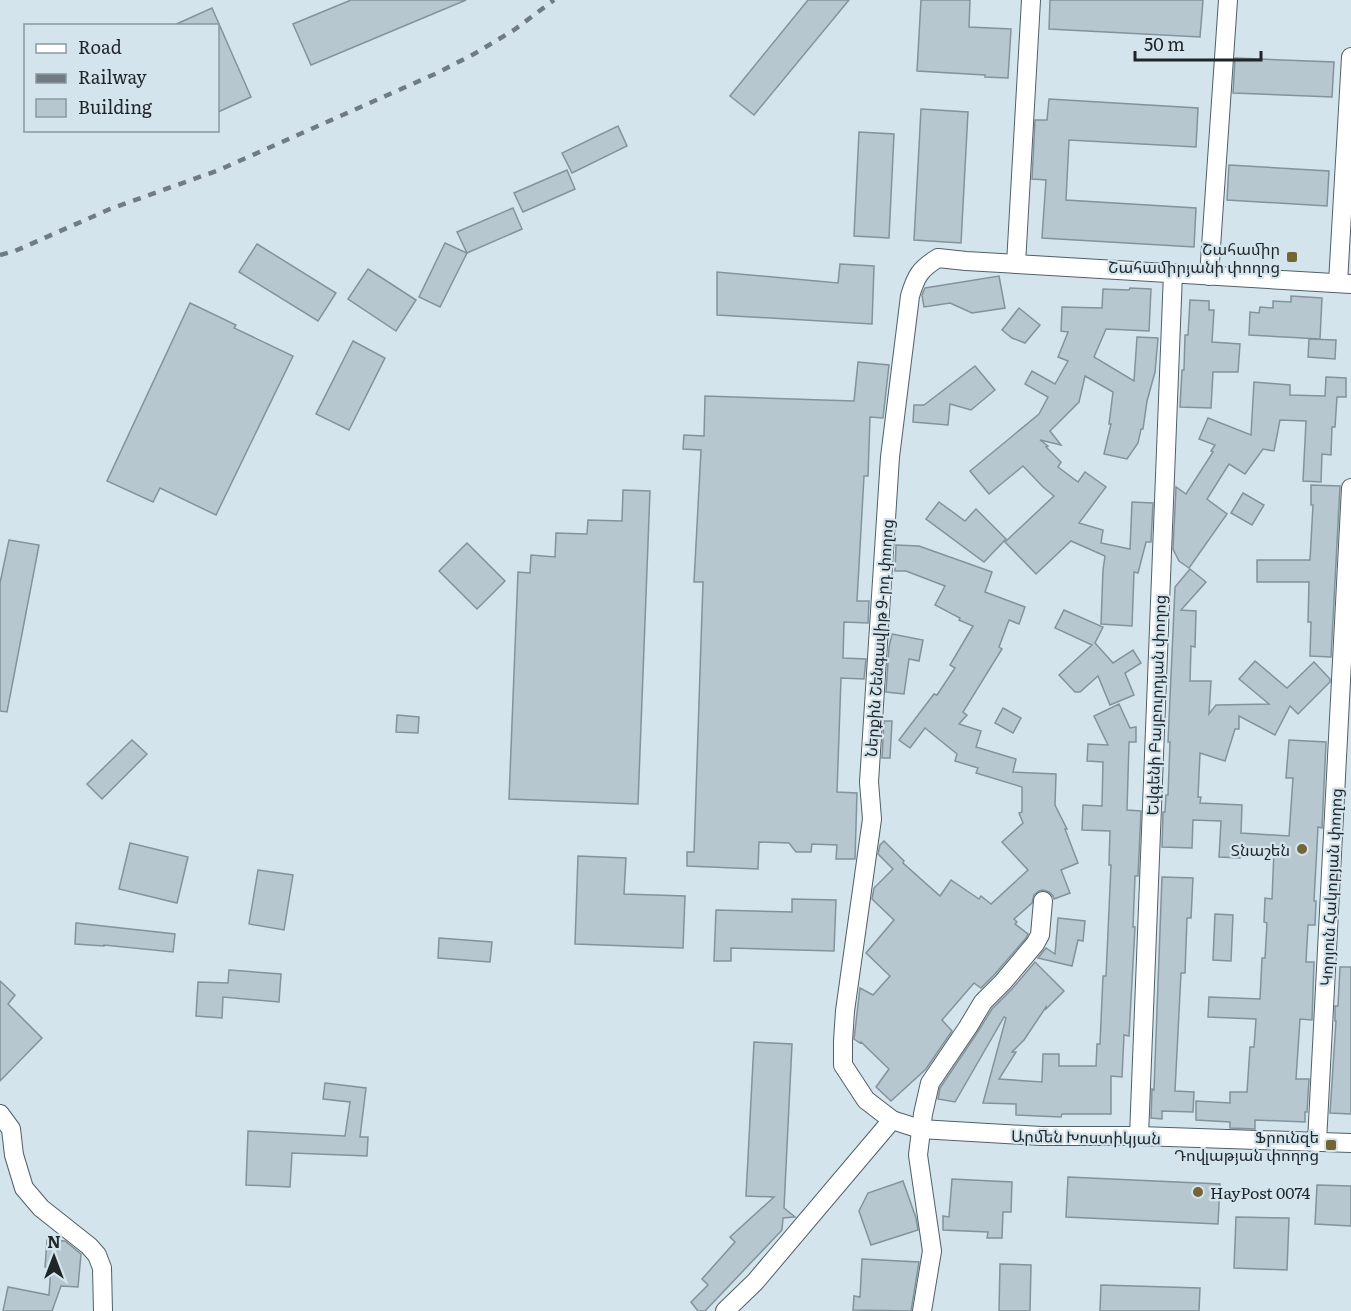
<svg xmlns="http://www.w3.org/2000/svg" width="1351" height="1311" font-family="Literata,'Noto Sans Armenian',serif">
<style>
.building{fill:#b6c7cf;stroke:#83939b;stroke-width:1.5}
.lines{fill:none;stroke-linecap:round;stroke-linejoin:round}
.minor-casing{stroke:#516067;stroke-width:20}
.minor{stroke:#fff;stroke-width:18}
.rail{stroke:#707b82;stroke-width:4.5;stroke-dasharray:8 8;stroke-linecap:butt}
.poi-dot{fill:#736633;stroke:#d3e4ed;stroke-width:2}
.labels{text-anchor:middle;dominant-baseline:central;stroke-width:4.5;stroke-linejoin:round;paint-order:stroke}
.poi-label{font-size:16px;fill:#1f2529;stroke:#d3e4ed;text-anchor:end}
.street-label{font-size:16px;fill:#1f2529;stroke:#d3e4ed}
</style>
<rect width="100%" height="100%" fill="#d3e4ed"/>
<g class="building">
<path d="M351,0H466L311,65L293,24Z"/>
<path d="M808,0H849L754,115L730,96Z"/>
<path d="M921,0H970L969,27L1011,29L1008,78L985,77V75L917,71Z"/>
<path d="M1050,0H1203L1200,37L1049,29Z"/>
<path d="M212,8L251,97L218,112V26H172Z"/>
<path d="M1235,58L1334,62L1332,97L1233,93Z"/>
<path d="M1049,99L1198,108L1196,147L1069,140L1066,200L1196,208L1194,247L1042,238L1046,180L1032,179L1035,120H1047Z"/>
<path d="M921,109L968,112L961,243L914,240Z"/>
<path d="M618,126L627,146L572,173L562,153Z"/>
<path d="M859,132L894,134L889,238L854,236Z"/>
<path d="M1229,165L1329,171L1327,206L1227,200Z"/>
<path d="M567,170L575,189L523,212L514,193Z"/>
<path d="M513,208L522,229L467,253L457,232Z"/>
<path d="M445,243L467,253L440,307L419,297Z"/>
<path d="M257,244L336,293L318,321L239,272Z"/>
<path d="M840,264L874,266L872,324L717,315V272L838,283Z"/>
<path d="M368,269L416,300L396,331L348,299Z"/>
<path d="M999,276L1005,308L972,313L950,303L924,307L922,295L925,288Z"/>
<path d="M1130,288L1151,289L1149,331L1106,329L1094,357L1134,381L1137,337L1158,338L1155,372L1147,401L1143,429H1141L1138,443L1127,459L1104,454L1111,424H1109L1113,392L1085,376L1079,402L1050,431L1061,445L1040,440L1048,446L1046,447L1061,462L1058,467L1078,482L1085,472L1106,487L1079,523L1103,530L1101,543L1130,549L1132,502L1153,503L1151,542H1146L1138,573L1134,572L1132,626L1101,624L1103,570L1105,556L1071,541L1036,574L1005,542L1054,496L1043,487L1023,466L989,494L970,471L1039,414L1048,397L1025,384L1032,371L1055,384L1068,361L1058,357L1068,332L1061,331L1062,307L1102,308L1103,289L1129,290Z"/>
<path d="M1291,296L1322,298L1320,339L1249,335L1250,312L1259,313L1260,307L1273,308V301L1291,302Z"/>
<path d="M1190,300L1209,301V310H1214L1212,342L1240,344L1238,372H1213L1211,408L1180,407L1182,370H1184L1185,335H1188Z"/>
<path d="M190,303L236,325L234,328L293,356L216,515L160,488L153,502L107,481Z"/>
<path d="M1019,308L1040,325L1025,343L1012,338L1002,330Z"/>
<path d="M1309,339L1336,340L1335,359L1308,357Z"/>
<path d="M353,341L385,358L349,430L316,414Z"/>
<path d="M858,362L889,365L883,418L870,417L868,476H864L857,601H869L868,623L844,622L843,658L866,659L864,679L841,678L837,792L857,793L855,859H836L837,845L812,844L811,852H796L789,843L759,842L758,869L687,866V852H694L703,582H694L701,450L683,449L684,435L704,436L705,396L854,401Z"/>
<path d="M975,366L995,390L971,410L950,404L948,425L913,422L914,405H924Z"/>
<path d="M1326,377L1346,378V397H1337L1335,427H1332L1331,455L1322,454L1321,482L1303,481L1306,421L1280,420L1274,451L1263,449L1245,474L1229,464L1207,499L1227,514L1189,568L1179,561L1173,549L1176,487L1186,494L1213,452L1211,451L1215,445L1199,439L1208,418L1251,435L1254,382L1290,385V395L1325,396Z"/>
<path d="M1311,485L1340,486L1331,657L1310,656L1311,622H1308L1309,582H1257V560H1310L1313,505H1311Z"/>
<path d="M623,490L650,491L638,804L509,799L518,572L530,573L531,555L555,557L556,533L587,534L588,520L622,521Z"/>
<path d="M1243,493L1264,505L1252,525L1231,513Z"/>
<path d="M939,502L965,521L976,509L1006,539L984,562L926,519Z"/>
<path d="M9,540L39,545L7,712L0,711V583Z"/>
<path d="M467,543L505,581L477,609L439,571Z"/>
<path d="M896,545L919,546L992,572L985,592L1025,607L1019,624L1009,620L999,647L1002,649L963,712L967,715L959,724L981,731L976,747L1016,759L1013,772L1056,774L1055,805L1067,829H1065L1078,863L1061,870L1070,893L1054,899L1053,896L1049,892L1043,890L1039,891L1034,895L1032,903L1014,919L1017,922L1015,924L1028,934L1026,938L995,974L981,988L974,983L942,1020L952,1031L926,1069L891,1101L876,1087L889,1069L861,1042L860,1043L854,1039L860,988L873,995L890,976L866,953L894,920L872,899L874,888L893,869L878,854L880,845L884,841L904,861L903,863L940,896L951,880L979,899L981,896L991,904L1028,870L1002,842L1023,823L1019,813L1022,812V787L976,773L978,768L955,761L957,754L925,728L910,748L899,740L934,694L937,695L955,668L950,665L973,626L959,620L960,618L935,605L945,586L906,571H895Z"/>
<path d="M1190,569L1206,582L1181,610L1196,611L1195,647L1191,646L1190,681H1211L1209,714L1216,705L1269,704L1239,679L1255,661L1287,688L1314,662L1330,679V682L1298,714L1290,706L1275,735L1239,716V729H1235L1225,761L1200,753L1198,797H1201L1200,803L1242,805L1241,833L1289,836L1293,778H1286L1289,740L1326,742L1322,828L1318,827L1314,901H1316L1315,925H1308L1306,962H1314L1312,1020L1300,1019L1296,1079H1309L1307,1112H1305V1122L1255,1120V1129L1230,1128V1122L1196,1120V1101L1230,1103V1092H1247L1250,1047H1254L1256,1019L1208,1017L1209,997L1260,999L1262,958H1265L1267,923L1264,922L1265,898L1272,899L1274,850L1240,848V858L1219,857L1221,821L1193,820L1192,848L1162,847L1163,812H1165L1166,795H1168L1170,742H1168L1175,587Z"/>
<path d="M1064,610L1103,627L1095,643L1113,663L1133,650L1141,663L1125,673L1134,695L1110,705L1098,676L1080,692H1075L1059,675L1092,645L1055,628Z"/>
<path d="M892,634L923,640L919,661L909,659L904,694L886,692L889,647Z"/>
<path d="M1119,704L1130,728L1136,727V742H1129L1127,810L1141,811L1138,876H1135L1133,927H1135L1129,1036L1124,1035L1122,1077L1111,1076V1114H1062L1061,1117L1016,1115V1104L983,1103L1006,1018L1004,1017L955,1102L938,1099L940,1088L977,1033L992,1009L1012,989L1035,962L1064,991L1046,1009V1007L1024,1040L1012,1052H1016L999,1079L1042,1082L1043,1054H1059V1066H1096L1097,1044H1100L1103,976H1106L1111,865H1109L1110,831L1082,830L1083,805L1102,806L1103,762L1087,761L1088,744L1108,745L1094,716Z"/>
<path d="M1003,708L1021,718L1013,733L995,723Z"/>
<path d="M397,715L419,717L418,733L396,732Z"/>
<path d="M884,721H892L890,758H882Z"/>
<path d="M132,740L147,754L102,799L87,784Z"/>
<path d="M130,843L188,857L177,903L119,889Z"/>
<path d="M578,856L626,858L624,894L685,896L683,948L575,944Z"/>
<path d="M258,870L293,875L284,930L249,924Z"/>
<path d="M1162,877L1193,878L1191,918H1187L1185,973H1181L1175,1091L1194,1092L1193,1112L1162,1111V1119L1151,1118L1152,1089L1154,1090Z"/>
<path d="M792,899L836,900L834,951L731,948V961H714L716,910L792,912Z"/>
<path d="M1215,914L1233,915L1231,961L1213,960Z"/>
<path d="M1058,918L1085,921L1083,941L1078,940L1072,966L1038,958L1046,948L1055,954Z"/>
<path d="M76,923L175,934L173,952L104,945V946L75,944Z"/>
<path d="M439,938L492,942L490,962L438,958Z"/>
<path d="M1340,967H1351V1114L1330,1113L1336,1021H1335V1006H1338Z"/>
<path d="M229,970L281,974L279,1002L223,997L222,1018L196,1016L198,982L228,983Z"/>
<path d="M0,981L15,995L8,1004L42,1038L0,1081Z"/>
<path d="M754,1042L792,1044L784,1208L795,1217L783,1218L782,1230L705,1311H698L691,1302L708,1285L702,1279L735,1242L730,1237L774,1197L746,1196Z"/>
<path d="M325,1083L366,1088L360,1137H368L367,1156L292,1153L290,1187L246,1185L248,1131L345,1136L350,1102L323,1099Z"/>
<path d="M1068,1177L1220,1184L1218,1224L1066,1217Z"/>
<path d="M952,1179L1012,1182L1011,1212H1003L1002,1238H987L988,1232L943,1230V1216L949,1217Z"/>
<path d="M903,1181L916,1218L918,1230L871,1245L859,1211L868,1193Z"/>
<path d="M1317,1185L1351,1186V1226L1315,1224Z"/>
<path d="M1236,1217L1289,1218L1287,1270L1234,1268Z"/>
<path d="M47,1240L65,1241L81,1254L78,1287L61,1286L52,1311H3L8,1287L49,1295L51,1267H45Z"/>
<path d="M862,1259L919,1262L911,1311L853,1310L854,1296L860,1297Z"/>
<path d="M1000,1264L1031,1265L1030,1311H999Z"/>
<path d="M1101,1285L1200,1288L1199,1311H1100Z"/>
</g>
<g class="lines">
<defs>
<g id="minor">
<path d="M1016,264L1031,0"/>
<path d="M1209,276L1228,0"/>
<path d="M1338,283L1351,57"/>
<path d="M1351,284L966,261L938,258C920,269 916,276 910,296L890,457L869,782L872,819L845,1011L843,1041V1065L866,1100L892,1120L920,1129L1041,1136H1139L1351,1143"/>
<path d="M0,1114L11,1129L14,1155L24,1188L41,1208L89,1246L97,1255L102,1268L103,1311"/>
<path d="M1139,1136L1173,273"/>
<path d="M1317,1142L1351,488"/>
<path d="M725,1311L755,1282L892,1120"/>
<path d="M922,1311L932,1251L918,1155L923,1114L930,1083L968,1027L983,1002L1003,982L1035,944L1040,935L1043,901"/>
</g>
</defs>
<use href="#minor" class="minor-casing"/>
<use href="#minor" class="minor"/>
<path class="rail" d="M0,255L15,251L110,209L219,170L435,74L474,54L514,30L554,0"/>
</g>
<g class="poi-dot">
<rect x="1286" y="251" width="12" height="12" rx="3"/>
<circle cx="1302" cy="849" r="6"/>
<rect x="1325" y="1139" width="12" height="12" rx="3"/>
<circle cx="1198" cy="1192" r="6"/>
</g>
<g class="labels">
<g class="poi-label">
<text x="1280" y="248">Շահամիր<tspan x="1280" dy="18">Շահամիրյանի փողոց</tspan></text>
<text x="1290" y="849">Տնաշեն</text>
<text x="1319" y="1136">Ֆրունզե<tspan x="1319" dy="18">Դովլաթյան փողոց</tspan></text>
<text x="1210" y="1192" text-anchor="start">HayPost 0074</text>
</g>
<g class="street-label">
<text transform="translate(878 638) rotate(-86)">Ներքին Շենգավիթ 9-րդ փողոց</text>
<text transform="translate(1155 705) rotate(-88)">Եվգենի Բայբուրդյան փողոց</text>
<text transform="translate(1330 887) rotate(-87)">Կորյուն Հակոբյան փողոց</text>
<text transform="translate(1086 1136) rotate(1)">Արմեն Խոստիկյան</text>
</g>
</g>
<rect x="24" y="24" width="195" height="108" fill="#d3e4ed" stroke="#8b989f" stroke-width="1.5"/>
<rect x="36" y="44" width="30" height="9" fill="#ffffff" stroke="#8b989f" stroke-width="1.5"/>
<text x="78" y="54" font-size="18" fill="#1f2529">Road</text>
<rect x="36" y="74" width="30" height="9" fill="#707b82" stroke="#8b989f" stroke-width="1.5"/>
<text x="78" y="84" font-size="18" fill="#1f2529">Railway</text>
<rect x="36" y="99" width="30" height="18" fill="#b6c7cf" stroke="#8b989f" stroke-width="1.5"/>
<text x="78" y="114" font-size="18" fill="#1f2529">Building</text>
<g transform="translate(54 1257)" stroke="#d3e4ed" stroke-width="4.5" paint-order="stroke">
<path d="M0-4.5L10 22L0 15L-10 22Z" fill="#1f2529"/>
<text y="-9" font-size="16" font-weight="bold" text-anchor="middle" fill="#1f2529">N</text>
</g>
<path d="M1135 51v9h126v-9" fill="none" stroke="#1f2529" stroke-width="3"/>
<text x="1144" y="51" font-size="18" fill="#1f2529" stroke="#d3e4ed" stroke-width="4.5" paint-order="stroke">50 m</text>
</svg>
